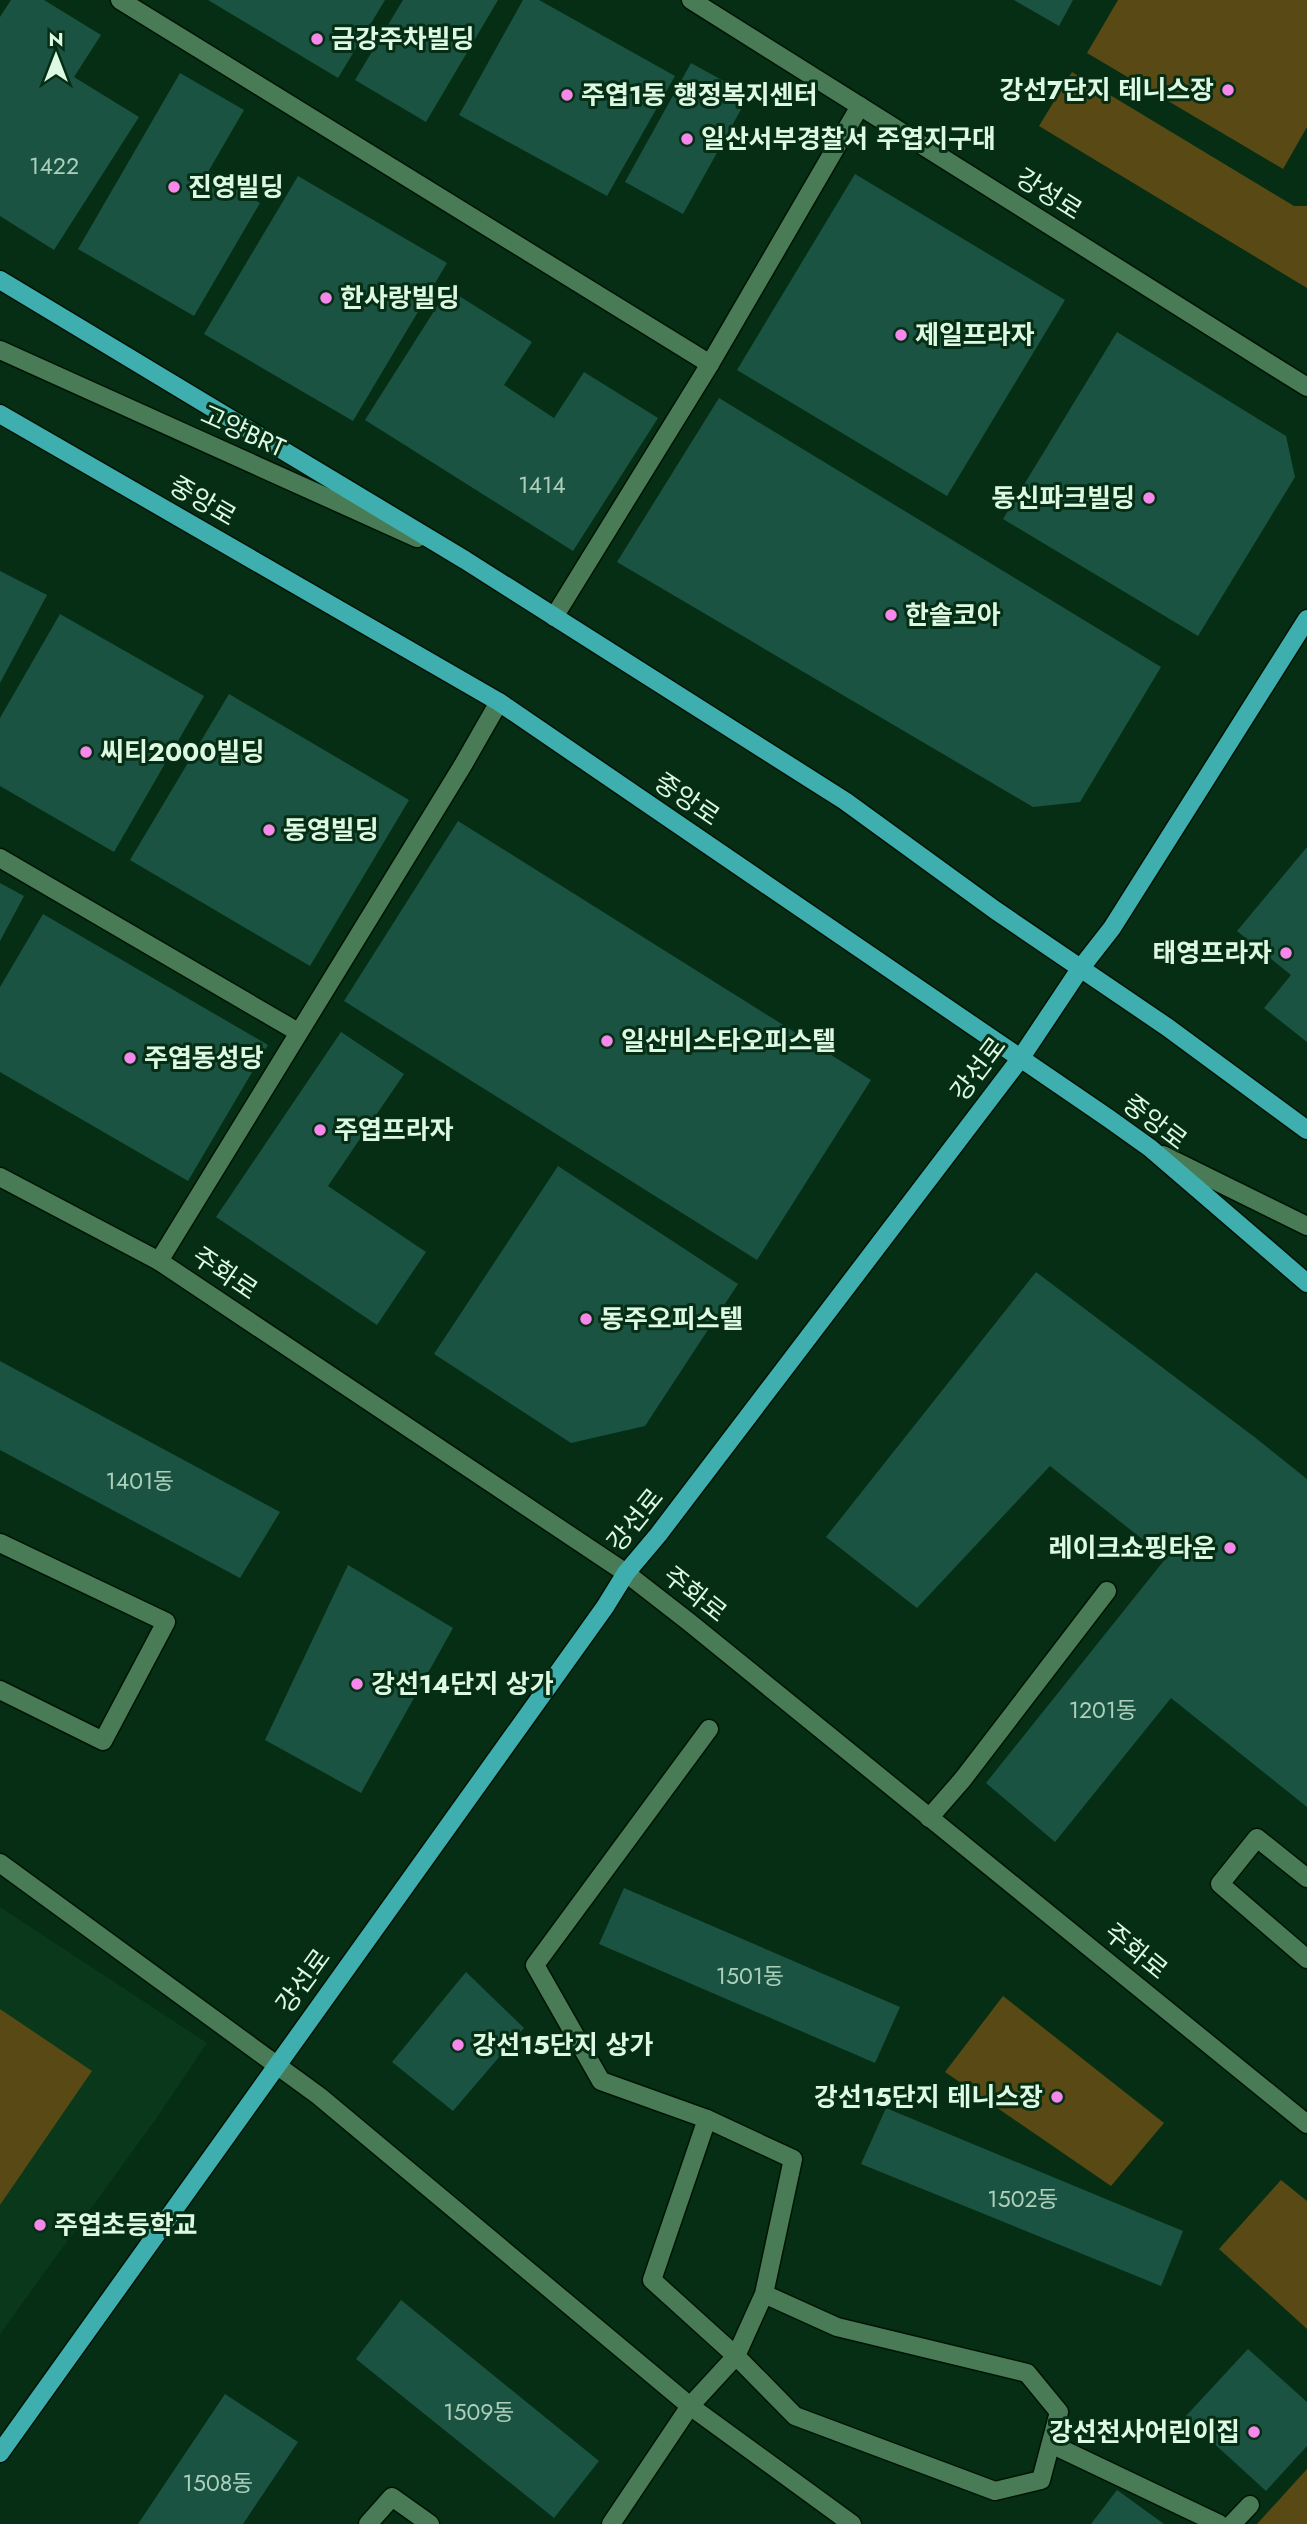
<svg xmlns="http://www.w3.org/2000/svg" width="1307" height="2524" font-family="Jost,'Noto Sans KR',sans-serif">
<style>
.built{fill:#09381a}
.green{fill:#594915}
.building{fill:#1b5343}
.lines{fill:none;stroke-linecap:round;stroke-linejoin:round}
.minor-casing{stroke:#001404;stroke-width:21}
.major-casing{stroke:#001404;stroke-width:21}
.minor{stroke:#497c56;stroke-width:18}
.major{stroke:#3eaeae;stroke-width:18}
.poi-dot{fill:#f788eb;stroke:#052e14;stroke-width:2.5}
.labels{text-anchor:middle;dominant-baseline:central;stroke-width:6;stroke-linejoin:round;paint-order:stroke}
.number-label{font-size:23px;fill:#add0bb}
.poi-label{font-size:26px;font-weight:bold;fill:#def9e3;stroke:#052e14;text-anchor:start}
.street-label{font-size:26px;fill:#def9e3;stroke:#052e14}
</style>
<rect width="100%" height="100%" fill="#052e14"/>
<path class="built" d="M0,1907L207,2043L158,2116L0,2334Z"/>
<g class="green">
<path d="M1118,0H1307V127L1283,169L1087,53Z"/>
<path d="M1072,72L1294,206H1307V288L1039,126Z"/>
<path d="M1003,1996L1164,2123L1111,2186L945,2072Z"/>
<path d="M0,2009L92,2071L0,2205Z"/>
<path d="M1281,2180L1307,2201V2329L1219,2249Z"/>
<path d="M1307,2469V2524H1257Z"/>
</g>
<g class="building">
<path d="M11,0H44L101,35L74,77L139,117L54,250L0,216V17Z"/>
<path d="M208,0H385L338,78Z"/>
<path d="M403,0H498L426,122L355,80Z"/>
<path d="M523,0H539L675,76L607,196L459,115Z"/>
<path d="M1014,0H1073L1059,26Z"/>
<path d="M691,63L749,95L683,214L625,182Z"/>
<path d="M180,73L244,110L208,172L260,203L194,316L78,249Z"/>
<path d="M855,174L1065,300L947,496L737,370Z"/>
<path d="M298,176L447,263L353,421L204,334Z"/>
<path d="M448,289L532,342L504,385L554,418L584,372L658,418L573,551L365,420Z"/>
<path d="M1117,332L1286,436L1295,477L1198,636L1003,519Z"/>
<path d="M719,398L1161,667L1080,802L1033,807L617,562Z"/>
<path d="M0,571L47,595L0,683Z"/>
<path d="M60,614L204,696L114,852L0,786V718Z"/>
<path d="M229,694L409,800L310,966L130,860Z"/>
<path d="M458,821L871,1080L757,1260L344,1001Z"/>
<path d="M1307,847V1042L1264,1008L1291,975L1237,931Z"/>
<path d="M0,883L24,896L0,941Z"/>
<path d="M43,914L268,1045L188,1181L0,1072V987Z"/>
<path d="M341,1032L404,1074L328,1186L426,1252L377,1325L216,1217Z"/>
<path d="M558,1166L738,1284L645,1426L571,1443L434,1354Z"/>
<path d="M1036,1272L1257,1439L1307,1479V1807L1171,1698L1055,1842L986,1783L1166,1558L1050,1466L917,1608L826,1537Z"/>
<path d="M0,1361L280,1512L240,1578L0,1450Z"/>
<path d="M348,1565L453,1628L361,1793L265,1740Z"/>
<path d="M624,1888L900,2007L875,2063L599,1944Z"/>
<path d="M466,1972L524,2028L453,2111L392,2062Z"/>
<path d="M886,2108L1183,2231L1161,2286L861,2164Z"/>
<path d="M401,2300L599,2461L554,2518L356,2359Z"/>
<path d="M1248,2349L1307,2402V2446L1266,2491L1185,2417Z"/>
<path d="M225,2394L298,2442L243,2524H138Z"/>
<path d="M1117,2490L1164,2524H1091Z"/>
</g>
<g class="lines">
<defs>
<g id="minor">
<path d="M120,0L710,364"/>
<path d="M691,0L1307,387"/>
<path d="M0,350L417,538"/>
<path d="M554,617L710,364L860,106"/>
<path d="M0,858L298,1032"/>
<path d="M1163,1155L1307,1226"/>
<path d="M0,1177L159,1261L626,1573L689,1622L1307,2124"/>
<path d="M159,1261L463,765L499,702"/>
<path d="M0,1543L166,1622L103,1741L0,1690"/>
<path d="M929,1818L963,1779L1107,1591"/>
<path d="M0,1863L319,2096L690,2406L852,2524"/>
<path d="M1307,1878L1257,1838L1220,1884L1307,1959"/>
<path d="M707,2119L601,2081L535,1965L709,1729"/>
<path d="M1051,2444L1219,2524"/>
<path d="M368,2524L392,2497L430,2524"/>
<path d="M611,2524L690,2406L736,2356L764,2294L793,2159L707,2119L652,2280L736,2356L795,2416L995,2491L1041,2480L1059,2412L1027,2373L837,2327L764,2294"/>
<path d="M1232,2524L1250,2505"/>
</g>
<g id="major">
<path d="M0,280L465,560L845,801L995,910L1167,1027L1307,1130"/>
<path d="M0,414L499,702L1108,1118L1150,1148L1307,1283"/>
<path d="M0,2453L605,1607L626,1573L658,1535L1020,1059L1080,969L1112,928L1307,619"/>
</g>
</defs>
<use href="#minor" class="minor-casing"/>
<use href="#major" class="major-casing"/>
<use href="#minor" class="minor"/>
<use href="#major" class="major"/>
</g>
<g class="poi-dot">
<circle cx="317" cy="39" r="7"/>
<circle cx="1228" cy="90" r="7"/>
<circle cx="567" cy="95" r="7"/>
<circle cx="687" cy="139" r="7"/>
<circle cx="174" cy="187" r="7"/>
<circle cx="326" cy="298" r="7"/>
<circle cx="901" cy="335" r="7"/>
<circle cx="1149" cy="498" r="7"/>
<circle cx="891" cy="615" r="7"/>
<circle cx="86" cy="752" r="7"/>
<circle cx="269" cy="830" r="7"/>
<circle cx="1286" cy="953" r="7"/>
<circle cx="607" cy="1041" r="7"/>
<circle cx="130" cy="1058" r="7"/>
<circle cx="320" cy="1130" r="7"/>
<circle cx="586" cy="1319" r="7"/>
<circle cx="1230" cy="1548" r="7"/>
<circle cx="357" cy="1684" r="7"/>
<circle cx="458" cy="2045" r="7"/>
<circle cx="1057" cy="2097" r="7"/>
<circle cx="40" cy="2225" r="7"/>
<circle cx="1254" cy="2432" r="7"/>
</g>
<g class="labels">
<g class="number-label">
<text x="54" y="166">1422</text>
<text x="542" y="485">1414</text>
<text x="140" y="1481">1401동</text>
<text x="1103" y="1710">1201동</text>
<text x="750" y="1976">1501동</text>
<text x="1023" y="2199">1502동</text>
<text x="479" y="2412">1509동</text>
<text x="218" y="2483">1508동</text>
</g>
<g class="poi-label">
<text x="331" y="39">금강주차빌딩</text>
<text x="1214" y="90" text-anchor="end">강선7단지 테니스장</text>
<text x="581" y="95">주엽1동 행정복지센터</text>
<text x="701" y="139">일산서부경찰서 주엽지구대</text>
<text x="188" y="187">진영빌딩</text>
<text x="340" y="298">한사랑빌딩</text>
<text x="915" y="335">제일프라자</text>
<text x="1135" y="498" text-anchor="end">동신파크빌딩</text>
<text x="905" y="615">한솔코아</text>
<text x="100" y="752">씨티2000빌딩</text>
<text x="283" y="830">동영빌딩</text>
<text x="1272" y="953" text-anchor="end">태영프라자</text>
<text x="621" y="1041">일산비스타오피스텔</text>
<text x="144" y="1058">주엽동성당</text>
<text x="334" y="1130">주엽프라자</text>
<text x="600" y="1319">동주오피스텔</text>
<text x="1216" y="1548" text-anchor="end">레이크쇼핑타운</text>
<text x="371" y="1684">강선14단지 상가</text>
<text x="472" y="2045">강선15단지 상가</text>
<text x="1043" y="2097" text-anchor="end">강선15단지 테니스장</text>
<text x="54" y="2225">주엽초등학교</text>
<text x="1240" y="2432" text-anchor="end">강선천사어린이집</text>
</g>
<g class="street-label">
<text transform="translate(1049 194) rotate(32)">강성로</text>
<text transform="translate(243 431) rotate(24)">고양BRT</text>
<text transform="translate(203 501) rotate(30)">중앙로</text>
<text transform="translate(687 799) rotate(34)">중앙로</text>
<text transform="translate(978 1069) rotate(-53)">강선로</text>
<text transform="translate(1155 1122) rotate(37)">중앙로</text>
<text transform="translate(225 1273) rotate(34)">주화로</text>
<text transform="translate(635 1520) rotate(-51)">강선로</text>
<text transform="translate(695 1594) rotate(38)">주화로</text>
<text transform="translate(1136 1951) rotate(39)">주화로</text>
<text transform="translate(303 1981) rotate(-54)">강선로</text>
</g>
</g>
<g transform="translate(56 56)" stroke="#052e14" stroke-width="5" paint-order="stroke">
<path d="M0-5L12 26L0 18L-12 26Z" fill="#def9e3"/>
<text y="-10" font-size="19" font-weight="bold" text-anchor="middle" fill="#def9e3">N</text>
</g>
</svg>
